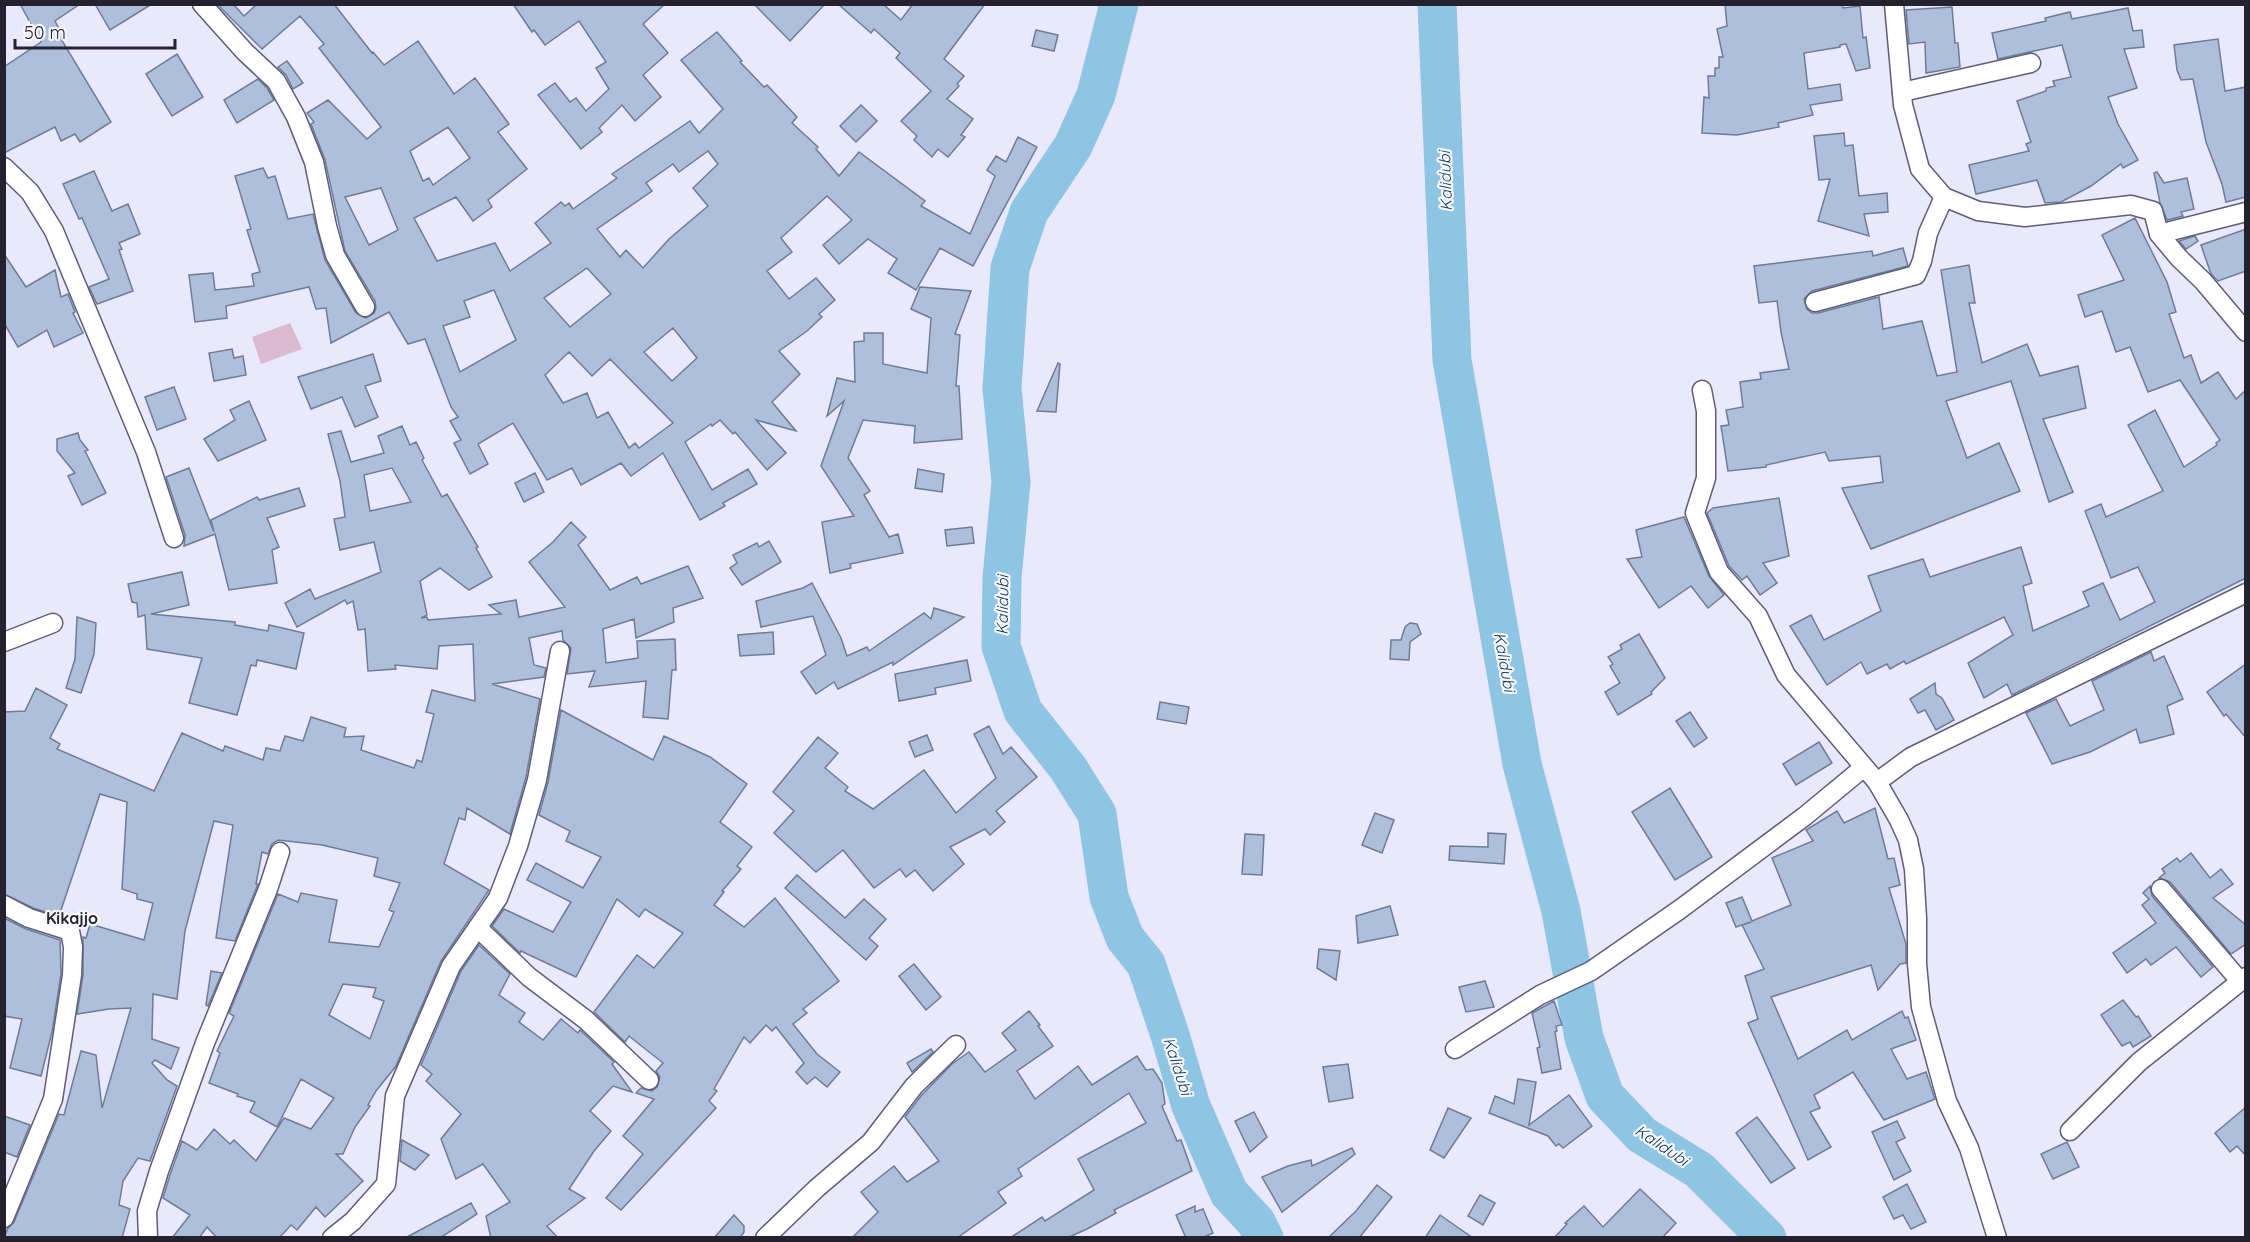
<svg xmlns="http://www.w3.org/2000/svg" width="2250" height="1242" font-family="Quicksand,sans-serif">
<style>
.green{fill:#dbb9ce}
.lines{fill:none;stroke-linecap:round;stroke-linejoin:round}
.river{stroke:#8ec4e4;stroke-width:39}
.building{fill:#aebfdc;stroke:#6d7c97;stroke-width:1.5;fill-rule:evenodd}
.minor-casing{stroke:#5f5d79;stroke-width:21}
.minor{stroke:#fff;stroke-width:18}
.labels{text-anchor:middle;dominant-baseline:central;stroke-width:4.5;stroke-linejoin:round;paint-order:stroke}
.water-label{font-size:16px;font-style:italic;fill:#0a384e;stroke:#f7f7fe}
.neighbourhood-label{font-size:16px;font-weight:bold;fill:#23222e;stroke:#f7f7fe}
</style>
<rect width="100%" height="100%" fill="#e9e8fc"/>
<path class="green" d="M290,323L302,349L261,364L252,337Z"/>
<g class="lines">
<g class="river">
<path d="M1119,4L1096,95L1073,146L1029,212L1010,268L1002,388L1011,482L1002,578L1001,646L1023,711L1068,768L1097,814L1109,897L1125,938L1146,964L1170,1035L1191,1106L1229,1193L1256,1222L1264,1238"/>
<path d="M1437,4L1452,360L1522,764L1561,911L1584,1038L1605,1096L1642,1135L1699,1170L1767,1238"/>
</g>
</g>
<g class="building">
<path d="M20,4H80L55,21L64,38L61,39L111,122L80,142L75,134L61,141L55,127L4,153V67L41,42Z"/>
<path d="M95,4H152L110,30Z"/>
<path d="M257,4H334L372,53L373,52L384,65L418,41L454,94L475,78L509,124L498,132L527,169L488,200L492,207L473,221L456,197L414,218L437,261L495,243L510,271L551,243L535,223L561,202L565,206L569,203L573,209L617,178L612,174L690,121L699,133L723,109L681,60L717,32L742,61L740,62L764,87L767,85L797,117L792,123L818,147L816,149L839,176L859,152L925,201L921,206L970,234L995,176L987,170L996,156L1006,162L1018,137L1037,147L973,266L940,248L916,290L888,273L897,259L868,239L839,264L823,245L852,220L827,196L781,238L792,252L767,271L789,299L816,278L835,300L819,314L822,317L807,331L779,351L800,374L772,402L796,431L756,420L786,453L767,470L735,432L733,434L720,420L712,426L711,424L685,442L712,490L748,469L757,484L723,503L725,506L700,520L663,453L631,476L621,463L581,485L572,468L547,480L513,423L478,444L488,464L470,474L454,443L461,440L450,421L458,417L451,407L425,339L408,344L389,312L331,343L326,308L316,309L309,287L226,306L227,318L195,322L189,275L213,273L215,290L254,286L252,274L260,272L247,230L251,229L235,176L263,168L268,178L275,176L288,219L313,214L325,260L356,313L366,318L374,313L376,308L375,301L345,251L325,160L311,124L314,122L307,113L328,100L367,139L381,127L319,48L324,44L300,16L262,49L218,5H234L244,16ZM448,127L470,158L433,185L429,178L423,181L410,151ZM708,151L718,164L693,188L708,206L669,239L643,268L626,250L620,257L597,229L652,191L646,183L673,164L679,172ZM381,188L398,230L369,245L345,197ZM587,268L611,294L570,327L544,298ZM494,290L516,340L460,372L443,326L470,317L464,301ZM673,328L697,358L672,381L644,352ZM569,352L592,376L610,359L673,423L639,448L635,443L629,448L608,412L597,418L587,393L563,403L545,375Z"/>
<path d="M513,4H665L643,24L668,53L643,75L661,97L635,121L622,105L599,128L602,132L581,149L538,95L555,83L570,102L576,98L586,111L609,89L596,68L606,62L579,21L545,45L534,30L532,32Z"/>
<path d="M754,4H825L790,41Z"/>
<path d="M838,4H883L901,20L913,4H985L944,59L964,76L957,84L959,86L947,99L973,119L961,135L965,137L948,157L938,149L932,157L914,140L917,136L901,121L931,91L896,58L900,53L874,29L871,33Z"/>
<path d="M1725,4H1842L1843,8L1860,6L1863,38L1866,37L1870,68L1856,71L1846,44L1840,45V47L1804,53L1808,89L1840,84L1842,100L1810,105L1813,115L1778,123L1779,127L1737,135L1702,133L1704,97L1709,98L1708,76H1715V68H1719V57H1723L1717,29L1727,26Z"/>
<path d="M1952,7L1955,43H1958L1960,67L1926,73L1925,42L1909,44L1906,10Z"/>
<path d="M2128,8L2133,31L2142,30L2144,47L2124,49L2137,88L2108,97L2118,124L2138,160L2123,168L2121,164L2091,186L2061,202L2045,203L2037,180L1976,194L1969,165L2029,151L2026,144L2031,142L2017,101L2046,91V88L2055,86L2053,81L2071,77L2062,45L1998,59L1992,33L2046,21L2045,18L2070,12L2072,19Z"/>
<path d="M1036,30L1058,35L1054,51L1032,46Z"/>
<path d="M2218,39L2225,91L2246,87V197L2226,202L2222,184L2206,142L2193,79L2181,80L2177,70L2174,45Z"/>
<path d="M177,54L203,97L172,116L146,74Z"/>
<path d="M287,61L303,83L293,89L286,75L278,67Z"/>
<path d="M258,79L267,88L274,100L237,123L224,100Z"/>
<path d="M861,105L877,121L856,142L840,126Z"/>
<path d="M1844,133L1845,146L1853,145L1859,196L1887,193L1888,212L1864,214L1869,236L1818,221L1830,179L1819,180L1814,136Z"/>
<path d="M94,171L112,211L128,204L140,234L119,243L122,249L119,250L133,291L97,304L89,287L109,279L82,218L79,219L63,184Z"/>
<path d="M2157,172L2164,183L2187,178L2194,209L2181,212L2183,216L2167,220L2160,203L2154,173Z"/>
<path d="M2135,218L2167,282L2176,312L2169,314L2184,358L2191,355L2201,383L2218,372L2236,399L2246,390V578L2012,695L2007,684L1984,698L1968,663L2013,635L2004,617L1906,664L1904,661L1890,669L1887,664L1867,674L1861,662L1827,685L1790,626L1811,615L1824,640L1881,611L1868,576L1923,559L1930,577L2021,547L2032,583L2023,586L2033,631L2089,606L2083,592L2103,583L2120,620L2155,602L2138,567L2111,578L2085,511L2101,504L2106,517L2163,491L2128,425L2155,410L2184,467L2217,445L2216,443L2220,440L2180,380L2148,392L2130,347L2116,352L2102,311L2085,317L2078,295L2124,280L2102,235Z"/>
<path d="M2246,229V271L2218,281L2211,274L2201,245Z"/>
<path d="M2195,236L2198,241L2186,249L2179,241Z"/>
<path d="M1903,248L1908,266L1812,291L1804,299L1807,309L1812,313H1818L1879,297L1883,329L1922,321L1937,376L1957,372L1941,270L1969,265L1975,303H1969L1982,363L2027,344L2040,376L2078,366L2086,408L2043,419L2073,492L2049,502L2011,381L1946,401L1967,458L1999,443L2020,491L1871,549L1842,488L1883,482L1880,456L1829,461L1825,452L1766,465V467L1728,471L1721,426L1729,425L1726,410L1743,407L1740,382L1761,379L1760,373L1789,369L1781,332L1777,301L1759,303L1754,266L1872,251L1873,256Z"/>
<path d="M4,254L26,287L55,270L61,297L68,294L75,312L73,313L83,333L54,347L47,330L18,347L4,323Z"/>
<path d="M920,287L971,291L955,334L960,335L956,386H959L962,439L914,443L915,426L863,420L848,458L870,491L864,495L889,537L898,534L903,553L850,564L851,568L830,573L822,522L854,516L821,466L844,401L827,416L837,378L855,382L854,342L864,341V333H883V364L927,373L931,318L911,309Z"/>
<path d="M232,349L234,358L243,356L246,375L214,381L209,353Z"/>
<path d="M373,354L381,381L365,386L378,417L355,427L342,397L311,409L298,377Z"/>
<path d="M1058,363L1060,364L1056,412L1037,411Z"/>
<path d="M174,387L186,419L157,430L145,397Z"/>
<path d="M249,401L266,440L218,461L204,439L235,420L230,410Z"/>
<path d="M402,426L410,445L416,442L424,458L422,460L442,497L447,494L478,547L476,548L492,577L469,590L440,568L420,581L427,615L421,618L427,617L428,620L501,614L489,605L516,600L519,617L565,607L529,562L553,542L571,522L586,537L578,545L610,590L637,577L641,584L688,566L703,598L673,608L674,622L636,638L634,619L603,629L606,663L638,658L637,641L675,639L676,670H672L668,719L643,717L646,681L589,687L595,671L567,674L571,648L563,640L562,631L529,638L534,665L546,668L544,677L492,684L540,699L526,777L510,834L467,808L465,820L459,818L444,864L489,890L441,961L396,1066L376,1091L368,1105L370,1106L355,1127L343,1154H336L363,1181L325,1217L316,1207L297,1230L291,1225L279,1238H217L207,1227L199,1238H172L190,1215L163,1198L170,1175L182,1141L197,1150L214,1129L230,1144L234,1140L256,1161L284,1118L311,1129L334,1098L301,1079L277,1127L250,1112L255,1102L237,1096L238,1094L209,1083L220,1053L217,1051L234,1016L229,1013L278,894L298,902L301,893L337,900L329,942L379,947L394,912L389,910L400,883L374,876L378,858L322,845L278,840L272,844L268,854L262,852L256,884H258L235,941L216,938L233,825L214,821L185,931L177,999L153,994L152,1039L179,1048L171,1069L155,1060L152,1063L167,1080L177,1086L150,1161L138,1158L123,1181L119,1205L130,1209L122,1238H4L8,1228L14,1222L59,1114L64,1115L81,1051L96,1055L102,1108L131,1008L109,1009L77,1014L83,975V937L86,938L90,924L144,940L153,903L137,899V894L122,889L127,802L100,794L59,916L33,908L4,894V712L25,711L36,688L67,705L50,738L60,744L57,749L154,791L182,733L223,751L225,746L263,760L266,748L280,751L285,736L303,741L311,717L346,728L344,737L364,736L361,750L414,768L417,760L422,762L434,714L426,712L432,690L475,701L473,644L439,646L437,669L395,665L396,669L368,671L365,629L358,630L353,601L347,604L345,600L297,627L285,603L310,589L315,599L381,572L374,542L340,550L334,519L345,517L340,481L328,434L341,431L351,462L384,453L378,436ZM392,468L411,502L370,511L364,475ZM343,984L376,988L373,997L384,1001L370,1039L329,1015Z"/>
<path d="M78,433L80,440L88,450L85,451L106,493L82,505L68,476L75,473L57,451V439Z"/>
<path d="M189,468L214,532L211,520L257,497L259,500L299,488L305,506L267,518L279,547L272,550L277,583L229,590L215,534L184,546L185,535L166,477Z"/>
<path d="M918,469L944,474L942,492L915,488Z"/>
<path d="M535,473L544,492L524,502L515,483Z"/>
<path d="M1779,498L1789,556L1763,563L1777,583L1760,595L1747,576L1742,580L1729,566L1707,513L1713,508Z"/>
<path d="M1684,517L1709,576L1724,595L1708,608L1691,586L1659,608L1627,559L1642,557L1636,530Z"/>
<path d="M972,527L974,543L947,546L945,530Z"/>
<path d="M769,541L781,562L742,585L730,568L737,563L733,555L757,543L759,547Z"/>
<path d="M182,572L189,605L151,614L235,622V625L268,631L269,625L304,633L296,669L257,660L256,666L251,665L237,715L189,703L202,658L147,649L145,615L138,617L137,603L132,602L128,584Z"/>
<path d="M812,583L841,638L847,656L867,647L869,651L924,613L931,619L934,608L964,617L893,665V662L838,689L834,682L816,694L801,672L826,655L813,616L761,627L756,601L803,588Z"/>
<path d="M77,617L96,623L94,654L81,693L66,688L75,659Z"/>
<path d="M1410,623L1417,624L1421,634L1410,642L1409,660L1390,659L1391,640H1401L1405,627Z"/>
<path d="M773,632L774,654L740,656L738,635Z"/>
<path d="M1639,634L1665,678L1651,692L1652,694L1618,715L1605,692L1620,683L1610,666L1613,664L1608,657L1622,649L1620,645Z"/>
<path d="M2151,652L2154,661L2164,656L2183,699L2167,706L2174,734L2140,743L2136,729L2090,752L2052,764L2026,713L2056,699L2070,726L2104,710L2092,681Z"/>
<path d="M967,660L971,681L935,688L936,694L899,701L895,674Z"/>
<path d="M2246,664V738L2226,714L2224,716L2207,692Z"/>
<path d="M1935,683L1936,694L1942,698L1954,720L1936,730L1925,710L1918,713L1910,699Z"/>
<path d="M1160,702L1189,707L1186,724L1157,719Z"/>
<path d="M561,710L653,760L664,736L710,757L747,784L720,822L752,847L737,866L741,869L722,891L724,892L714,905L744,927L775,898L839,981L803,1009L807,1013L793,1024L817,1054L840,1072L827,1087L815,1077L807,1084L796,1072L804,1063L776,1027L772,1031L766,1025L750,1043L744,1037L714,1089L717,1091L709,1101L716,1108L621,1210L606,1198L643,1154L623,1136L654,1099L636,1093L641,1088L652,1091L657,1087L660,1077L656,1071L663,1063L629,1036L625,1042L594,1012L637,955L654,968L683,933L645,909L639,917L617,899L576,977L521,951L520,953L492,926L504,909L553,932L571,902L527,880L536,863L583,888L601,857L566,841L570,831L539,815L548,782Z"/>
<path d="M1690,712L1707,738L1694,747L1676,721Z"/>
<path d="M989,726L1003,754L1011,747L1037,777L996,811L1005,822L990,835L985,829L950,847L964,864L933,891L915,870L906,877L900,869L874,888L843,850L816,872L774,833L794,811L773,792L818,737L838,753L825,768L848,787L845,791L873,809L924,770L956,813L996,778L974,734Z"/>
<path d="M927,735L933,750L915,757L909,742Z"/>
<path d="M1819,742L1832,763L1796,785L1783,764Z"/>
<path d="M1670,788L1712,857L1675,880L1632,812Z"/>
<path d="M1875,808L1888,859L1894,858L1900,885L1889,888L1906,944V963L1900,964L1878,990L1871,965L1771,997L1798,1059L1847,1030L1852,1040L1902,1011L1905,1018L1908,1017L1916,1040L1891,1049L1907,1079L1926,1072L1935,1099L1884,1120L1853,1072L1814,1095L1820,1108L1810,1112L1831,1147L1808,1160L1748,1023L1758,1019L1745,976L1764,969L1742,925L1751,922L1736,927L1726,903L1742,897L1752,921L1791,905L1772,858L1813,841L1806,830L1837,811L1844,823Z"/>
<path d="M1375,813L1394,820L1382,853L1362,845Z"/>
<path d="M1488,833L1506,834L1504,864L1449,860L1450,846L1488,847Z"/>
<path d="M1245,834L1264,835L1262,875L1242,874Z"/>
<path d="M2191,853L2210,878L2221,869L2233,884L2213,898L2246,925V944L2231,954L2170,882L2159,878L2165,873L2162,869L2177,858L2180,862Z"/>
<path d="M797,875L845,918L864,899L886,919L869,938L878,946L866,960L785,888Z"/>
<path d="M2150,886L2152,896L2213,967L2201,977L2176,947L2151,965L2146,959L2127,973L2113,953L2156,923L2142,905L2149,899L2143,893Z"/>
<path d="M1390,906L1398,935L1358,943L1356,916Z"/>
<path d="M4,918L26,929L60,940L61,974L52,1032L41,1076L10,1068L22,1019L4,1016Z"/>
<path d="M479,945L510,974L499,995L525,1013L519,1022L543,1040L561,1019L578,1033L580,1030L614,1062L612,1064L632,1092L613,1086L590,1111L611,1131L594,1151L569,1189L585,1198L547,1226L558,1238H491L486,1216L510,1202L483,1164L456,1179L441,1139L461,1114L426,1081L432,1074L421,1065L461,971Z"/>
<path d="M1319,949L1340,951L1336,980L1317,968Z"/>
<path d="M914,964L941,997L926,1010L899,976Z"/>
<path d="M211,971L222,973L208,1006L206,1005Z"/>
<path d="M1485,981L1494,1007L1466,1012L1459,987Z"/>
<path d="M2123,1000L2136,1017L2138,1016L2151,1036L2133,1047L2130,1042L2122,1046L2101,1015Z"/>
<path d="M1554,1001L1562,1025L1556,1026L1557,1031L1555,1032L1561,1069L1542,1073L1537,1048L1540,1047L1532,1013Z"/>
<path d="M1029,1011L1040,1025L1038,1026L1053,1046L1017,1071L1035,1099L1078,1066L1092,1085L1137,1056L1146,1070L1153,1069L1162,1083L1165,1104L1162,1106L1177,1141L1181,1140L1192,1171L1114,1210L1116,1213L1087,1229L1067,1238H1010L1042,1217L1045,1221L1094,1190L1078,1159L1146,1123L1129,1093L1018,1169L1022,1176L998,1192L1006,1203L957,1238H852L878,1212L861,1192L894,1166L907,1182L939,1161L905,1117L921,1096L952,1064L969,1052L985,1072L1016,1050L1002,1033Z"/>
<path d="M931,1049L933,1052L912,1072L907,1063Z"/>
<path d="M1348,1064L1353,1098L1329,1102L1323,1067Z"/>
<path d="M1518,1079L1536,1082L1529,1125L1569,1095L1592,1126L1563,1148L1559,1144L1556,1146L1548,1136L1489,1113L1495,1096L1514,1104Z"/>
<path d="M2246,1107V1156L2237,1146L2230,1152L2215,1133Z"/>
<path d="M1448,1108L1471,1118L1444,1158L1430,1150Z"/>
<path d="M1254,1112L1267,1137L1250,1152L1235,1121Z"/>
<path d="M4,1116L30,1125L17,1157L4,1152Z"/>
<path d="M1757,1117L1795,1168L1771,1183L1736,1133Z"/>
<path d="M1897,1121L1905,1138L1896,1142L1911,1171L1894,1180L1872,1132Z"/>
<path d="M402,1140L429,1155L415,1170L400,1161Z"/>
<path d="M2067,1142L2079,1167L2053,1179L2041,1154Z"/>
<path d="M1352,1148L1355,1154L1282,1212L1262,1177L1288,1166L1311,1160L1312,1166Z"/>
<path d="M1907,1184L1926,1222L1911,1229L1903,1215L1894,1219L1883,1197Z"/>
<path d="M1377,1185L1392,1197L1359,1238H1328L1356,1211Z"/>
<path d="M1640,1189L1676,1223L1662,1238H1554L1567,1224L1565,1223L1584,1206L1603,1227Z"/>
<path d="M1480,1195L1495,1203L1483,1225L1468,1216Z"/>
<path d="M471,1203L477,1214L440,1238H405Z"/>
<path d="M1195,1206V1212L1203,1209L1213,1233L1202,1238H1186L1176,1215Z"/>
<path d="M734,1215L744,1226V1232L740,1238H714Z"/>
<path d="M1440,1215L1473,1238H1425Z"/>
</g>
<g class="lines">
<defs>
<g id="minor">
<path d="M202,4L245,52L276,81L296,117L314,162L327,226L335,255L365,307"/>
<path d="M1894,4L1903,105L1920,169L1944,197L1978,211L2025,217L2131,205L2153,211L2159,234L2179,258L2203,281L2246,332"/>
<path d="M1902,92L2031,63"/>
<path d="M4,167L30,192L54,231L146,452L174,538"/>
<path d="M2159,234L2246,212"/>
<path d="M1815,302L1916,275L1922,261L1928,233L1944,197"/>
<path d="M1702,390L1706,411V478L1695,513L1719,572L1758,616L1786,675L1877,782L1911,757L2246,593"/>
<path d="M4,642L53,623"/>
<path d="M1877,782L1899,820L1908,840L1914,869L1917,918V964L1921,1007L1947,1101L1969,1148L1997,1238"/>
<path d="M2161,889L2240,981"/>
<path d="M4,905L29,918L70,931L73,947L72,975L53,1099L4,1218"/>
<path d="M478,928L529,977L586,1020L649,1080"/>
<path d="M1455,1049L1540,995L1591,971L1679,910L1805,816L1863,768"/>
<path d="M2070,1131L2139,1062L2246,977"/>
<path d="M148,1238L147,1211L159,1171L205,1043L268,889L280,852"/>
<path d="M332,1238L353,1221L386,1184L395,1096L451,966L498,898L518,846L537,780L560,651"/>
<path d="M765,1238L817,1188L871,1142L914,1086L956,1045"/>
</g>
</defs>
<use href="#minor" class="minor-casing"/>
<use href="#minor" class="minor"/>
</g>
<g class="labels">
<g class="water-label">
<text transform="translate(1445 181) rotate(-92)">Kalidubi</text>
<text transform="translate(1002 605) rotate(-89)">Kalidubi</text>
<text transform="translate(1505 662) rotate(80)">Kalidubi</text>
<text transform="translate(1178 1066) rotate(72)">Kalidubi</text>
<text transform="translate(1662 1145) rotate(34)">Kalidubi</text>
</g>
<g class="neighbourhood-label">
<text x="72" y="918">Kikajjo</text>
</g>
</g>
<rect width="2250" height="1242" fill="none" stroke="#23222e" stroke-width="12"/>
<path d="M15 39v9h160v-9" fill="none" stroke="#23222e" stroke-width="3"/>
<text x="24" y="39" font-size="18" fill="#23222e" stroke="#f7f7fe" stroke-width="4.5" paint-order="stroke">50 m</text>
</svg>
